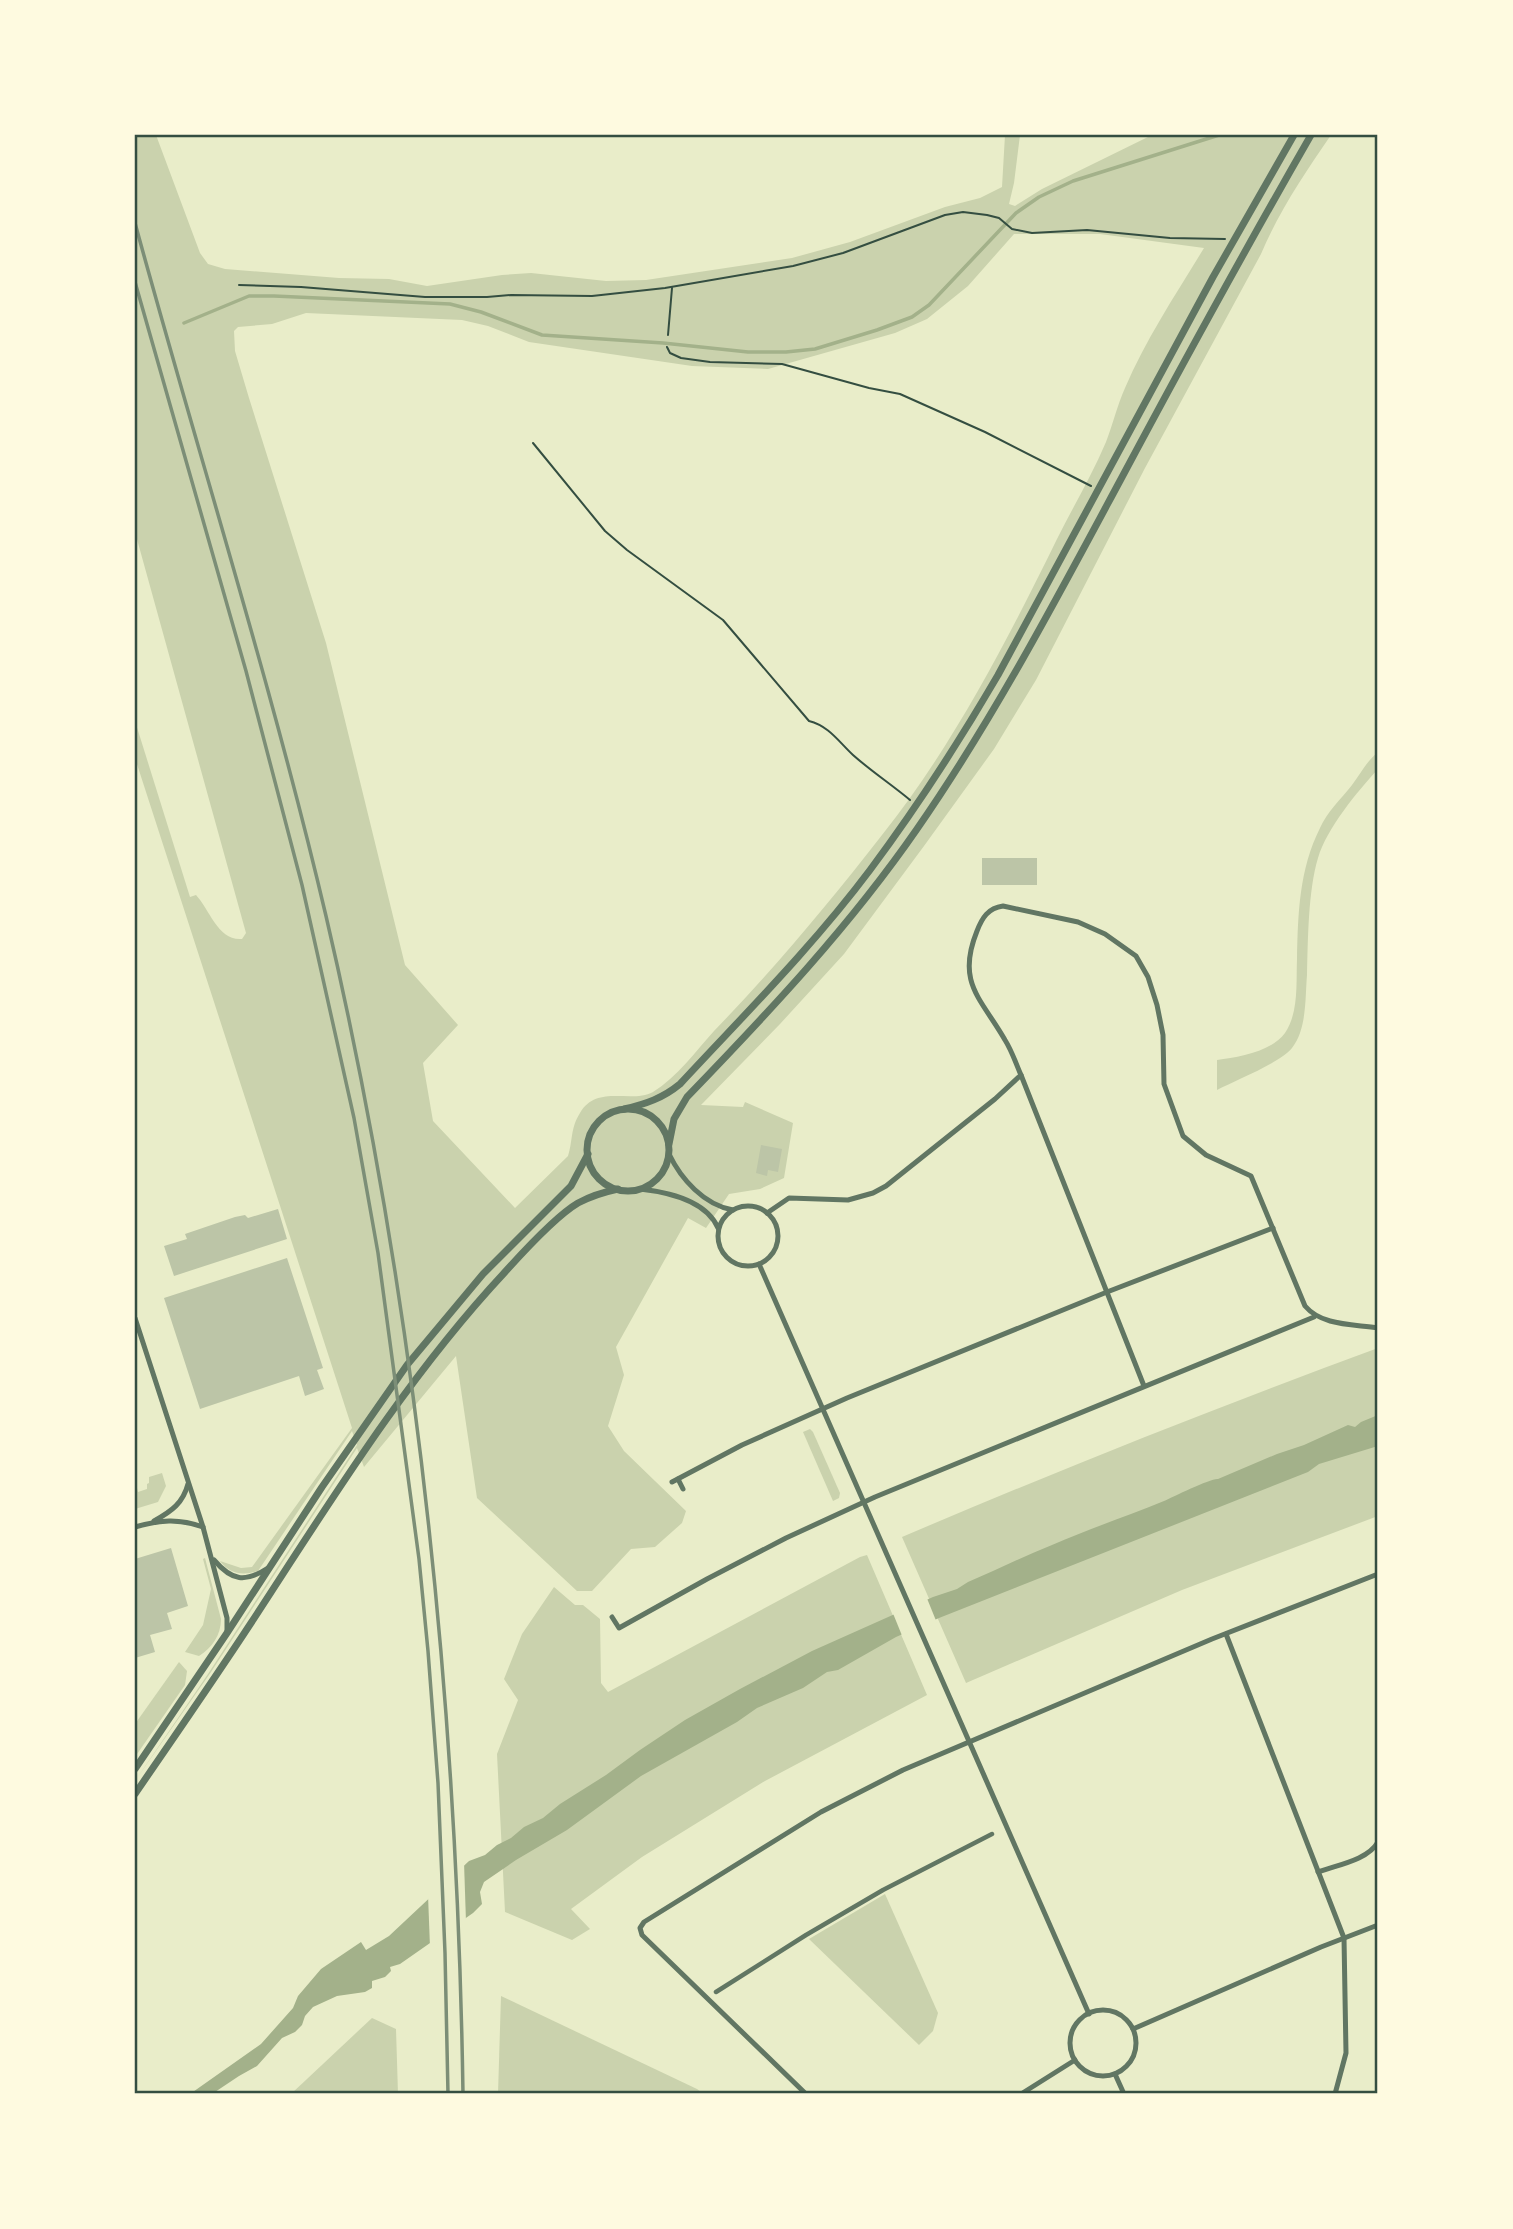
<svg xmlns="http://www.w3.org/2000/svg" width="1513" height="2229" font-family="'Archivo Narrow',sans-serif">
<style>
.green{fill:#cad2ad;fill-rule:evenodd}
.water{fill:#a3b18a}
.pier{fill:#e9edc9}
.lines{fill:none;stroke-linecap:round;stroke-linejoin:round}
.stream{stroke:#a3b18a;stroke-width:3.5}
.building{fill:#bcc5a7}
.path{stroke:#344e41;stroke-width:2}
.pedestrian{stroke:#617663;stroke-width:4.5}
.minor{stroke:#617663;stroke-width:5}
.tertiary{stroke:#617663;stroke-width:7}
.rail{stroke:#7c8e77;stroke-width:3.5}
.neatline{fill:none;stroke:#344e41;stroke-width:2.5}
</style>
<rect width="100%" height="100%" fill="#e9edc9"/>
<g class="green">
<path d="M135,135H156L200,253L208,264L225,269L339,278L389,279L427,286L502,275L531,273L606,281L646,280L792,258L850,242L945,207L980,198L1002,187L1005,135H1020L1014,183L1009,204L1015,206L1042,189L1152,135H1331C1305,173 1279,211 1261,254L1145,468L1036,680L994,749L924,846L844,954L780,1024L701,1105L743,1107L745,1102L793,1123L784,1178L760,1189L729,1194L706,1228L688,1218L616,1347L624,1375L608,1426L624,1451L686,1511L682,1523L655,1547L631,1549L592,1591H577L477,1498L456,1356L364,1467L357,1448L211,1672L135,1781L208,1674L357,1445L352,1431L258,1571C242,1576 230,1574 220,1561L241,1568L252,1567L352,1428L135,758V721L190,897L196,895C210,910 218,941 242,939L246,933L135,532ZM1014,234H1100L1204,248C1176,294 1146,339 1125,388C1117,406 1113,424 1106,442C1092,475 1073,507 1057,539C1007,641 953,746 882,835C829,903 774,969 714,1031C696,1051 677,1077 653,1092C631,1104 597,1084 580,1113C570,1129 573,1141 568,1156L515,1208L433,1121L423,1063L458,1025L405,965L326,643L249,398L235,351L234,331L238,327L272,324L306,313L462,320L488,326L529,342L692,366L768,369L895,333L927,319L968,286Z"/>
<path d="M1378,752V769C1357,792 1327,828 1318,858C1308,891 1308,940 1307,975C1305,998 1307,1029 1292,1048C1280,1063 1236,1080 1217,1090V1060C1239,1057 1271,1052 1285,1033C1299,1012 1296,983 1297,959C1298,914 1299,870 1320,828C1327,812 1341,799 1352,785C1361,773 1366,762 1378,752Z"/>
<path d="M1378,1348V1516L1182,1590L966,1683L902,1537C1059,1470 1218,1407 1378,1348Z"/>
<path d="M810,1429L813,1432L840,1493L839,1498L833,1501L803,1432Z"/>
<path d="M162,1473L166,1486L158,1502L135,1509V1488H137L138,1492L147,1489V1484L149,1483V1477Z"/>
<path d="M867,1555L927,1695L765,1781L642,1857L571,1909L590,1929L572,1940L505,1912L497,1754L518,1700L504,1679L522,1634L554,1587L575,1605H583L600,1619L601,1683L608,1692L860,1557Z"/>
<path d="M205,1558L221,1619C221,1635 212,1648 199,1656L185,1652L203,1625L211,1589L203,1559Z"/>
<path d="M179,1662L187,1671L185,1685L135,1757V1724Z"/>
<path d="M885,1894L938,2013L933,2031L919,2045L809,1939Z"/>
<path d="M501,1996L697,2089L704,2094H498Z"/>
<path d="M372,2018L396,2029L398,2094H291Z"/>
</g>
<path class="water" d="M1378,1415V1446L1319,1464L1308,1472L939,1618L896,1637L838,1670L827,1672L803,1688L757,1708L737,1722L641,1776L567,1830L516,1860L484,1882L480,1892L482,1904L473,1913L400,1964L390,1967L391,1971L385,1977L372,1981V1988L365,1992L337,1996L313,2007L305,2016L302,2025L295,2032L282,2038L257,2066L239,2076L212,2094H190L261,2044L293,2008L298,1996L321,1969L361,1942L366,1950L389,1936L469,1861L485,1855L497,1845L511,1838L524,1827L543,1818L560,1804L606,1775L640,1750L685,1720L740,1689L812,1651L933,1597L957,1589L968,1582C996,1570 1024,1556 1052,1545C1089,1529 1127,1516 1164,1501C1173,1497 1211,1478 1218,1479L1277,1454L1304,1445L1348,1425L1355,1427L1361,1422Z"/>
<g class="pier">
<path d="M926,1596L937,1623L903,1638L892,1611Z"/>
<path d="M464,1862L466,1922L430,1947L428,1895Z"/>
</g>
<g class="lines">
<path class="stream" d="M184,323L249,296H274L450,304L481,312L542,335L663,343L748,352H786L815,349L877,330L912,317L929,305L1016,213L1039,197L1073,181L1219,135"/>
</g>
<g class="building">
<rect x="982" y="858" width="55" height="27"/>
<path d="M761,1145L782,1149L778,1172L768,1170L767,1176L756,1173Z"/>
<path d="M278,1209L287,1239L174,1276L164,1246L187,1239L185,1234L235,1217L245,1215L248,1218Z"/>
<path d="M287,1258L323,1368L317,1370L324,1389L305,1396L299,1376L200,1409L164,1298Z"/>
<path d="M171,1548L188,1606L167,1613L172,1629L150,1635L155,1652L135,1658V1559Z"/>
</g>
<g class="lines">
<g class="path">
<path d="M239,285L301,287L425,297H487L511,295L592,296L665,288L793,266L843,253L945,215L963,212L987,215L999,218L1012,229L1032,233L1087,230L1170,238L1225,239"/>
<path d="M668,335L672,288"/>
<path d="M667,347L670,353L681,358L710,362L782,364L869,388L900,394L985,432L1091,486"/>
<path d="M533,443L605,531L627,550L723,620L809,721C829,726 839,742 853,755C871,771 892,785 910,800"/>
</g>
<path class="pedestrian" d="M716,1992L806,1935L883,1890L992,1834"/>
<g class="minor">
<path d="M1021,1075L1144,1386"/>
<path d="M669,1154C681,1179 704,1205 733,1210"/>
<path d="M640,1189C667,1192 706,1200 718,1228"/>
<circle cx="748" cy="1236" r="30"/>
<path d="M767,1213L789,1198L848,1200L873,1193L886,1186L995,1099L1021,1075C1016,1064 1012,1051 1005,1040C981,998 956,983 977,931C982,918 988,908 1003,906L1078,922L1105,934L1136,956L1148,977L1157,1005L1163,1035L1164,1084L1183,1136L1206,1155L1251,1176L1305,1306C1322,1326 1353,1324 1378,1328"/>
<path d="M759,1264L1089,2014"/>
<path d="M135,1318L203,1527L227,1618V1633"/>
<path d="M678,1479L683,1489"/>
<path d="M672,1482L742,1445L847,1398L1107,1292L1273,1228"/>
<path d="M154,1521C172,1511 183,1503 188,1484"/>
<path d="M135,1527C160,1520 178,1518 203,1527"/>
<path d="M214,1560C232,1581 245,1583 268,1568"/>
<path d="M612,1617L619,1628L707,1579L786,1538L875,1497L1314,1317"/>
<path d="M1226,1634L1344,1938L1346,2053L1335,2094"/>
<path d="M1318,1872C1337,1865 1368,1860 1378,1842"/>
<circle cx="1103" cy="2043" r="33"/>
<path d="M1133,2029L1321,1947L1378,1925"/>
<path d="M1115,2074L1124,2094"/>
<path d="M806,2094L642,1935L640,1928L644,1922L821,1812L903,1770L1212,1639L1378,1574"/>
<path d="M1021,2094L1075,2060"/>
</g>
<g class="tertiary">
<path d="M624,1109C646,1104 663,1098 680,1084C745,1014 813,946 870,870C917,807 959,742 998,675L1213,277L1294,135"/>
<circle cx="628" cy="1150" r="41"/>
<path d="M669,1144L674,1119L687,1097C769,1012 850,926 917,829C994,718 1057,598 1121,479C1183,363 1246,248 1311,135"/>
<path d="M135,1769L227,1633L322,1487L407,1365L483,1274L571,1186L588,1154"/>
<path d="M135,1794C174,1737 213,1681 251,1623C330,1502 406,1378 505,1272C523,1252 556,1216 578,1203C591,1196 604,1192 618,1189"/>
</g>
<g class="rail">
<path d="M135,223C198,454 271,682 326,916C416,1302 457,1698 463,2094"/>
<path d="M135,282L246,671L302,885L354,1118L378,1253L419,1559L428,1651L438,1783L445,1953L448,2094"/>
</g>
</g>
<rect width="1513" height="2229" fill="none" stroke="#fefae0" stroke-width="273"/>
<rect x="136" y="136" width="1240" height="1956" class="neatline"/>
</svg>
